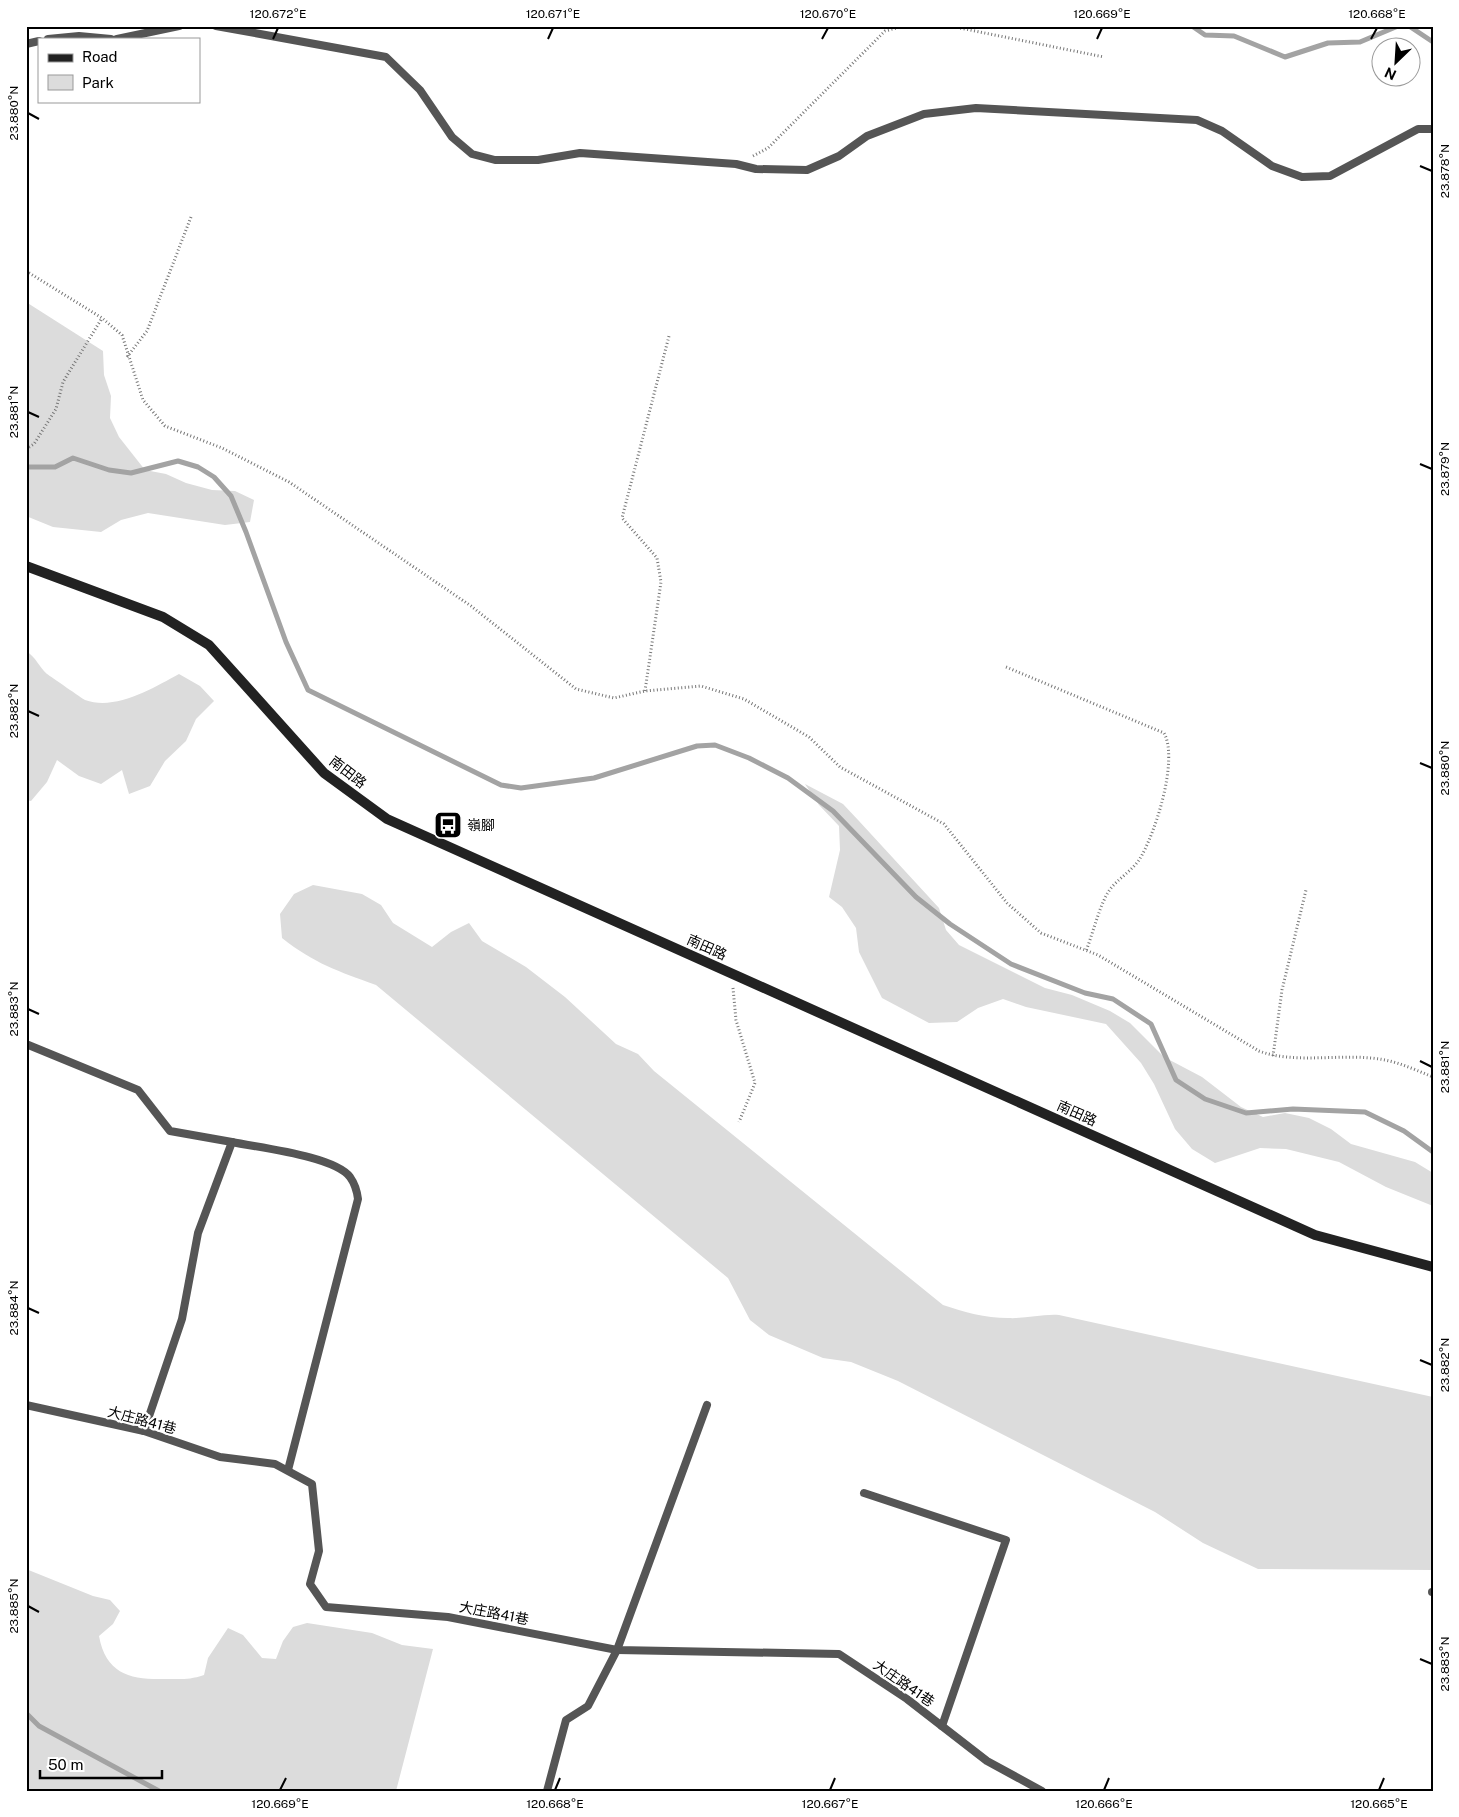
<svg xmlns="http://www.w3.org/2000/svg" width="1459" height="1817" font-family="'Public Sans','Noto Sans TC',sans-serif">
<style>
.green{fill:#dcdcdc}
.lines{fill:none;stroke-linecap:round;stroke-linejoin:round}
.stream{stroke:#a3a3a3;stroke-width:5}
.path{stroke:#777;stroke-width:3;stroke-dasharray:1 2.5;stroke-linecap:butt}
.lane{stroke:#555;stroke-width:8}
.secondary{stroke:#222;stroke-width:10}
.ticks{fill:none;stroke:#000;stroke-width:2}
.labels{text-anchor:middle;dominant-baseline:central;stroke-width:4.5;stroke-linejoin:round;paint-order:stroke}
.street-label{font-size:14px;fill:#000;stroke:#fff}
.poi-label{font-size:14px;fill:#000;stroke:#fff;text-anchor:start}
.neatline{fill:none;stroke:#000;stroke-width:2}
.ticks-label{font-size:12px;text-anchor:middle;fill:#000}
</style>
<rect width="100%" height="100%" fill="#fff"/>
<g class="green">
<path d="M26,302L103,351L104,375L111,396L110,418L119,437L145,470L166,474L186,483L212,490L235,491L254,500L250,522L225,525L148,513L121,520L101,532L53,527L26,516Z"/>
<path d="M26,651C36,657 39,667 47,674C50,676 83,699 85,700C116,711 153,688 179,674L200,686L214,701L196,719L186,741L165,761L150,786L129,794L122,770L101,784L79,776L57,760L47,782L31,801L26,800Z"/>
<path d="M805,784L843,804L859,821L939,908L946,930L959,945L1045,988L1072,995L1110,1011L1130,1023L1164,1057L1202,1077L1241,1107L1263,1117L1285,1113L1309,1118L1331,1129L1351,1144L1415,1162L1433,1173V1206L1386,1187L1339,1162L1286,1149L1260,1148L1215,1163L1192,1149L1175,1129L1154,1084L1141,1063L1106,1024L1026,1007L1003,999L978,1008L957,1022L929,1023L882,998L859,952L856,928L842,907L829,897L840,850L839,826L819,805Z"/>
<path d="M313,885L362,894L381,905L393,923L432,947L451,932L469,923L482,941L526,967L565,997L616,1044L638,1054L654,1071L943,1305C964,1312 985,1318 1008,1318C1025,1319 1041,1314 1059,1315L1433,1397V1570L1258,1569L1203,1543L1155,1512L898,1381L851,1362L823,1358L769,1335L750,1320L728,1278L376,985C338,971 315,964 282,938L280,914L294,894Z"/>
<path d="M26,1569L93,1596L110,1600L120,1611L113,1624L99,1636C106,1675 132,1680 166,1679C182,1679 189,1680 204,1675L208,1658L228,1628L243,1635L262,1658L276,1659L283,1641L293,1627L307,1623L372,1633L402,1645L433,1649L396,1791H26Z"/>
</g>
<g class="lines">
<g class="stream">
<path d="M1192,26L1205,35L1234,36L1285,57L1328,43L1360,42L1398,26"/>
<path d="M1409,26L1433,42"/>
<path d="M26,467H55L73,458L109,470L131,473L178,461L198,467L214,477L231,496L246,532L286,642L308,690L501,785L521,788L594,778L697,746L715,745L749,758L788,778L833,811L916,897L950,924L1011,964L1085,993L1113,999L1151,1024L1176,1080L1205,1099L1246,1113L1293,1109L1365,1112L1404,1131L1433,1152"/>
<path d="M26,1713L39,1726L159,1791"/>
</g>
<g class="path">
<path d="M950,26L1104,57"/>
<path d="M753,156L768,148L885,31L904,26"/>
<path d="M26,271L102,318L122,335L143,400L165,426L222,448L289,482L471,606L576,689L614,698L645,691L701,686L744,699L809,737L840,767L944,824L1007,903L1041,933L1098,955L1259,1051C1296,1065 1345,1052 1385,1060C1401,1063 1418,1071 1433,1077"/>
<path d="M127,357L147,331L191,217"/>
<path d="M26,449L34,444L56,409L63,382L102,318"/>
<path d="M1006,667L1164,733C1179,760 1155,835 1139,860C1130,873 1114,881 1107,894C1098,911 1093,933 1086,951"/>
<path d="M645,691L661,582L657,558L622,518L669,336"/>
<path d="M733,988L736,1020L755,1083L739,1122"/>
<path d="M1273,1056L1282,990L1306,890"/>
</g>
<g class="lane">
<path d="M216,26L386,57L420,90L452,137L472,154L495,160H538L580,153L736,164L756,169L807,170L839,156L867,136L924,114L976,108L1197,120L1222,131L1272,166L1302,177L1330,176L1418,129H1433"/>
<path d="M48,39L79,36L111,39"/>
<path d="M117,39L179,26"/>
<path d="M26,44L39,41"/>
<path d="M26,1044L138,1090L170,1131L232,1142"/>
<path d="M26,1405L144,1431L220,1457L275,1464L312,1484L319,1551L310,1584L326,1607L448,1617L617,1650L839,1654L907,1699L987,1761L1042,1791"/>
<path d="M144,1431L182,1319L198,1233L232,1142C260,1148 334,1156 350,1177C355,1184 357,1191 358,1199L288,1470"/>
<path d="M864,1493L1006,1540L942,1726"/>
<path d="M1432,1592H1433"/>
<path d="M547,1791L566,1720L588,1706L617,1650L707,1405"/>
</g>
<path class="secondary" d="M26,566L163,617L209,645L324,773L387,819L1315,1235L1433,1267"/>
</g>
<path class="ticks" d="M273,39L278,28M548,39L553,28M822,39L828,28M1097,39L1102,28M1371,39L1377,28M28,113L39,119M1420,166L1432,171M28,412L39,417M1420,464L1432,469M28,711L39,716M1420,763L1432,768M28,1009L39,1014M1420,1061L1432,1067M28,1308L39,1313M1420,1360L1432,1365M28,1606L39,1612M1420,1659L1432,1664M280,1790L286,1778M555,1790L560,1778M830,1790L835,1778M1104,1790L1109,1778M1379,1790L1384,1778"/>
<defs>
<symbol id="bus-square" viewBox="-11 -11 22 22"><rect x="-9" y="-9" width="18" height="18" rx="4" fill="#000" stroke="#fff"/><path d="M-5-6H5V4H4V6H2V4H-2V6H-4V4H-5ZM-3.5-4V0h7V-4ZM-3.5 1.2v1.5H-2V1.2ZM2 1.2v1.5H3.5V1.2Z" fill="#fff"/></symbol>
</defs>
<g fill-rule="evenodd">
<use href="#bus-square" x="432" y="809" width="32" height="32"/>
</g>
<g class="labels">
<g class="street-label">
<text transform="translate(348 772) rotate(38)">南田路</text>
<text transform="translate(707 947) rotate(24)">南田路</text>
<text transform="translate(1077 1113) rotate(24)">南田路</text>
<text transform="translate(142 1420) rotate(15)">大庄路41巷</text>
<text transform="translate(494 1613) rotate(11)">大庄路41巷</text>
<text transform="translate(904 1683) rotate(35)">大庄路41巷</text>
</g>
<g class="poi-label">
<text x="467" y="825">嶺腳</text>
</g>
</g>
<rect width="1459" height="1817" fill="none" stroke="#ffffff" stroke-width="55"/>
<rect x="38" y="38" width="162" height="65" fill="#ffffff" stroke="#999999"/>
<rect x="48" y="54" width="25" height="8" fill="#222222" stroke="#999999"/>
<text x="82" y="62" font-size="15" fill="#000000">Road</text>
<rect x="48" y="75" width="25" height="15" fill="#dcdcdc" stroke="#999999"/>
<text x="82" y="88" font-size="15" fill="#000000">Park</text>
<g transform="translate(1396 62) rotate(205)"><circle r="24" fill="#ffffff" stroke="#999999"/>
<path d="M0-4L9 19L0 12L-9 19Z" fill="#000000"/>
<text y="-8" font-size="14" font-weight="bold" text-anchor="middle" fill="#000000">N</text>
</g>
<path d="M40 1770v8h122v-8" fill="none" stroke="#000000" stroke-width="2.5"/>
<text x="48" y="1770" font-size="15" fill="#000000" stroke="#ffffff" stroke-width="4" paint-order="stroke">50 m</text>
<rect x="28" y="28" width="1404" height="1762" class="neatline"/>
<g class="ticks-label">
<text x="278" y="18">120.672°E</text>
<text x="553" y="18">120.671°E</text>
<text x="828" y="18">120.670°E</text>
<text x="1102" y="18">120.669°E</text>
<text x="1377" y="18">120.668°E</text>
<text transform="translate(14 113) rotate(-90)" y="4">23.880°N</text>
<text transform="translate(1445 171) rotate(-90)" y="4">23.878°N</text>
<text transform="translate(14 412) rotate(-90)" y="4">23.881°N</text>
<text transform="translate(1445 469) rotate(-90)" y="4">23.879°N</text>
<text transform="translate(14 711) rotate(-90)" y="4">23.882°N</text>
<text transform="translate(1445 768) rotate(-90)" y="4">23.880°N</text>
<text transform="translate(14 1009) rotate(-90)" y="4">23.883°N</text>
<text transform="translate(1445 1067) rotate(-90)" y="4">23.881°N</text>
<text transform="translate(14 1308) rotate(-90)" y="4">23.884°N</text>
<text transform="translate(1445 1365) rotate(-90)" y="4">23.882°N</text>
<text transform="translate(14 1606) rotate(-90)" y="4">23.885°N</text>
<text transform="translate(1445 1664) rotate(-90)" y="4">23.883°N</text>
<text x="280" y="1808">120.669°E</text>
<text x="555" y="1808">120.668°E</text>
<text x="830" y="1808">120.667°E</text>
<text x="1104" y="1808">120.666°E</text>
<text x="1379" y="1808">120.665°E</text>
</g>
</svg>
